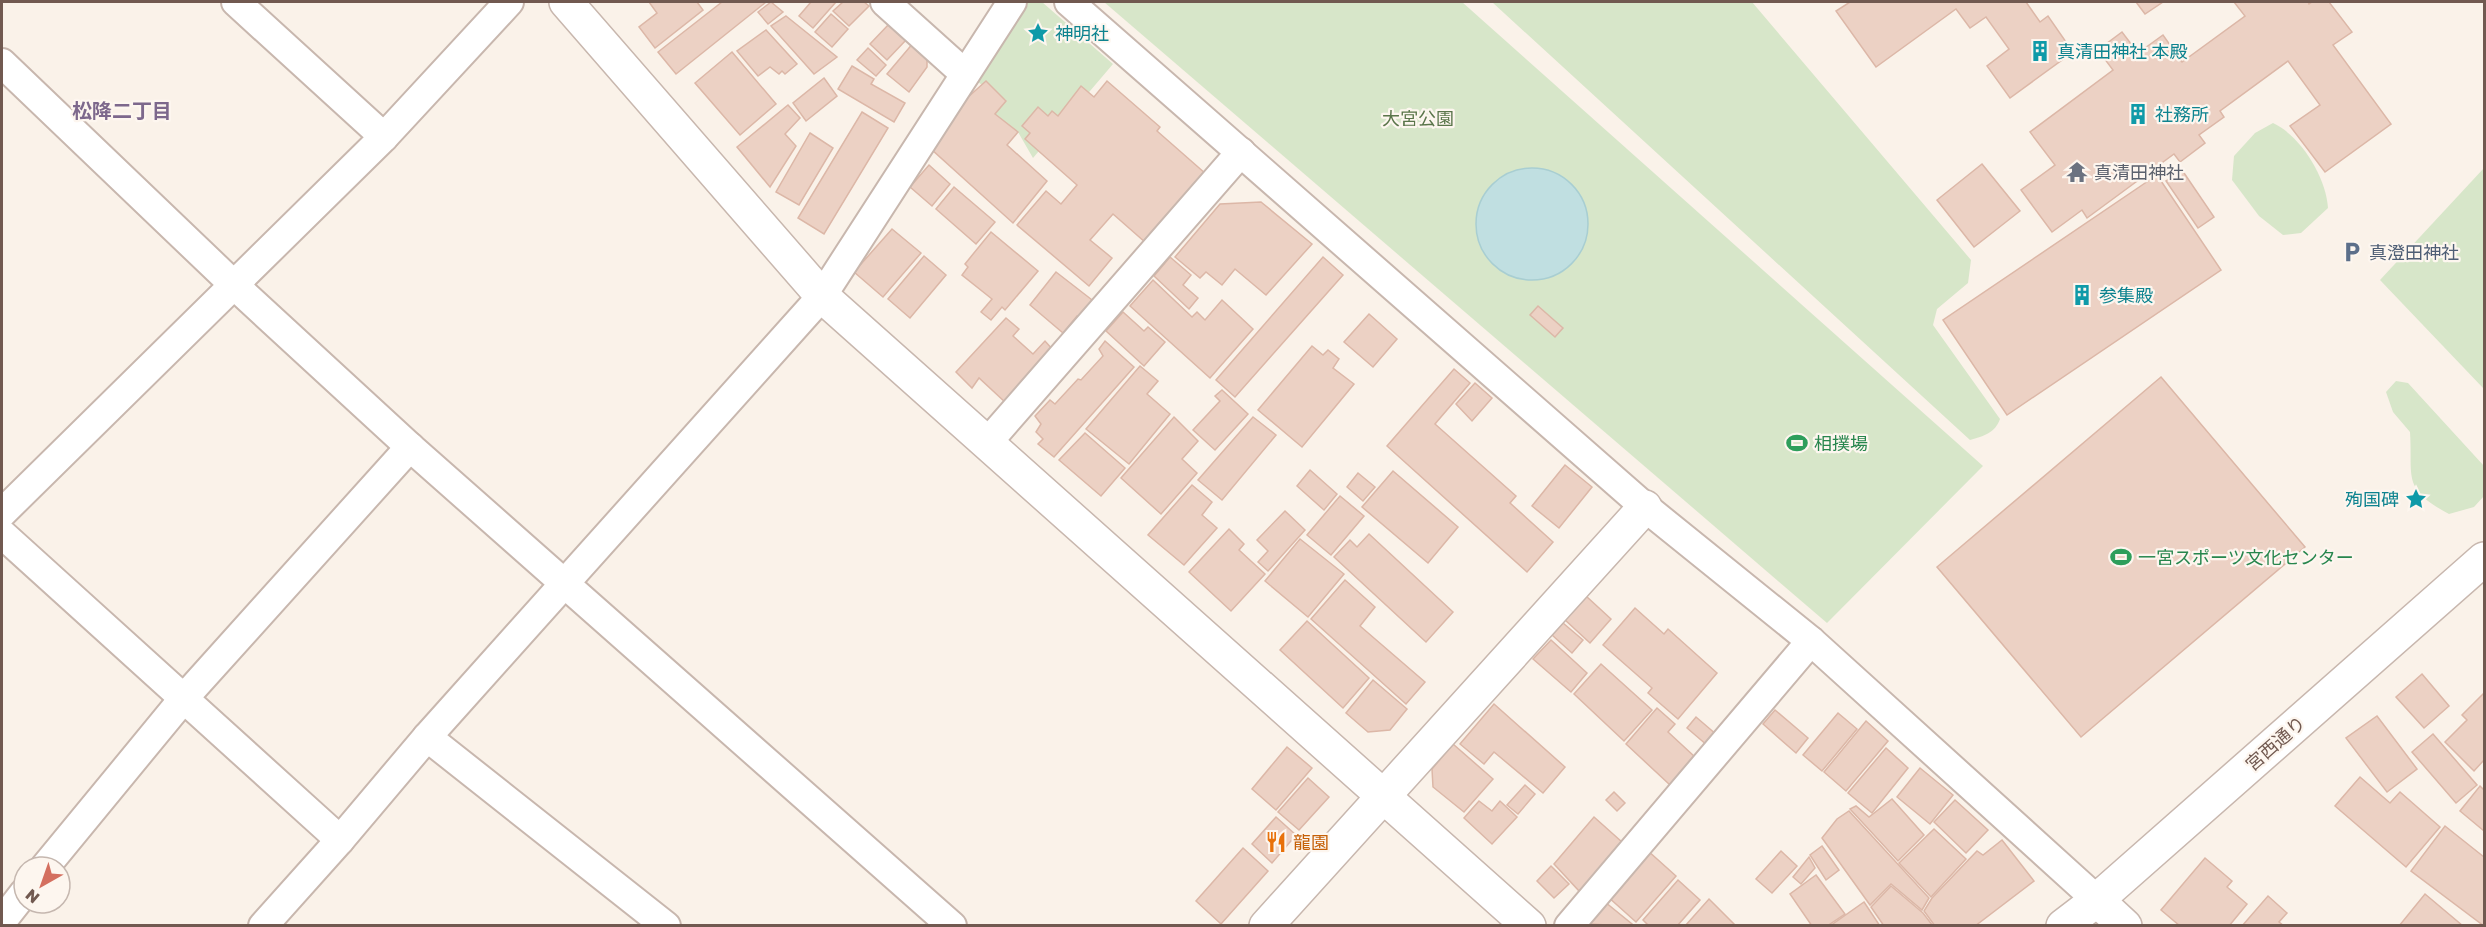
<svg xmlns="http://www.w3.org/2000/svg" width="2486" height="927" font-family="'Golos Text','Noto Sans JP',sans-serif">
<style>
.green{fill:#d7e6c9}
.water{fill:#c0dfe1;stroke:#a8ced2;stroke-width:1.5}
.building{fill:#ecd1c4;stroke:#dcb7a7;stroke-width:1.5}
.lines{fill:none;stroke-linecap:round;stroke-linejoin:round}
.minor-casing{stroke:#c8b7ae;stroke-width:32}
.tertiary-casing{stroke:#c8b7ae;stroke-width:36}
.minor{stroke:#fff;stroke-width:28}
.tertiary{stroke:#fff;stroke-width:33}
.labels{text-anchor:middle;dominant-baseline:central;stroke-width:4.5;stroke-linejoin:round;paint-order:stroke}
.culture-label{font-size:18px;fill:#0d838f;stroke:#fdf6ef;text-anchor:start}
.park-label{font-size:18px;fill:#5a754a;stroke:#fdf6ef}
.worship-label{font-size:18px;fill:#5b616d;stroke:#fdf6ef;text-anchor:start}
.service-label{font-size:18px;fill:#4e5e75;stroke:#fdf6ef;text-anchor:start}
.leisure-label{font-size:18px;fill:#27864d;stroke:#fdf6ef;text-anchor:start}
.street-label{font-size:18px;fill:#715950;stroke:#fdf6ef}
.food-label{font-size:18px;fill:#c56008;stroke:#fdf6ef;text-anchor:start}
.neighbourhood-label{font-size:20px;font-weight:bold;fill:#7d688c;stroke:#fdf6ef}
</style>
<rect width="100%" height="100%" fill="#faf2e9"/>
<g class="green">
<path d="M1024,2H1042L1113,64L1033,158L1018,132L995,114L1006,100L965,74Z"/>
<path d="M1104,2H1462L1983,466L1827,623Z"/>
<path d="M1492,2H1752L1971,260L1968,283L1937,309L1933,325L2000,419C1995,433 1984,436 1970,440Z"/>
<path d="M2273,123C2301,136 2326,177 2328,208L2301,233L2283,235L2259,216L2232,180L2234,156L2255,133Z"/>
<path d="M2484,168V389L2380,280Z"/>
<path d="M2396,381L2408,383L2484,466V496L2474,507L2449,514C2401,488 2413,478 2410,432L2393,412L2386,392Z"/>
</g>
<circle class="water" cx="1532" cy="224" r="56"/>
<g class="building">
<path d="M649,2H697L703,10L655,48L639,27L657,13Z"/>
<path d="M722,2H766L676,74L658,52Z"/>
<path d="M771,2L783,12L768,24L758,12Z"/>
<path d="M811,2H836L813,28L799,16Z"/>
<path d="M843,2H864L869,6L849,26L833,11Z"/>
<path d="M1850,2H2026L2040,22L2048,16L2073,52L2010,98L1987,66L2009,49L1986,17L1970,28L1956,9L1876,67L1836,11Z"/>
<path d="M2136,2H2163L2145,14Z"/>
<path d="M2234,2H2308L2309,4L2312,2H2329L2352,32L2333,45L2391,124L2325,172L2290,126L2320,105L2288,61L2220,111L2224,117L2199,135L2205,143L2180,162L2174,154L2087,218L2082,210L2052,232L2021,190L2055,165L2030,132L2113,70L2098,50L2122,32L2138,53L2163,35L2182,62L2245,16Z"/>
<path d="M831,14L848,29L832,47L815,32Z"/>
<path d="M786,16L837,57L814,74L771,26Z"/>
<path d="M889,24L906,40L887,60L870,44Z"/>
<path d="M766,30L797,64L785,74L782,71L779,74L770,67L758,76L737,51Z"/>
<path d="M914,42L927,54V67L909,92L887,74Z"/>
<path d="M868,48L886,65L876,76L857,60Z"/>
<path d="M732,52L776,104L740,135L695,83Z"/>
<path d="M852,66L874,79L871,84L905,103L894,122L838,89Z"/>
<path d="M824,78L837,96L806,121L793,103Z"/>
<path d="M986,81L1006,101L995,114L1018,132L1007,145L1047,181L1013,223L930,148L957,107Z"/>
<path d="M1107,81L1160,127L1157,131L1206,174L1146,243L1113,214L1090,240L1112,258L1089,286L1017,225L1046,191L1061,204L1077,185L1025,139L1030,133L1022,126L1038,107L1048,116L1052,111L1058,116L1081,86L1094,97Z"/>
<path d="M788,105L800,118L785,134L796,146L770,187L737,147Z"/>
<path d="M862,112L888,128L824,234L798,218Z"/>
<path d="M810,133L833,148L799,205L776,192Z"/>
<path d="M1982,164L2020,211L1974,247L1937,200Z"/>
<path d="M929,165L950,184L932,206L910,187Z"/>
<path d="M2182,170L2214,217L2198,228L2166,181Z"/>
<path d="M2157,175L2221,270L2007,415L1943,320Z"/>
<path d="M954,187L995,222L976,244L936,209Z"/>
<path d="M1261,202L1312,244L1266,295L1235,269L1222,285L1206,272L1200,278L1175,257L1220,204Z"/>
<path d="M892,229L921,253L883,297L854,272Z"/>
<path d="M991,232L1038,271L1005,310L1002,307L991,320L981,312L992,299L962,275L968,267L965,264Z"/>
<path d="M924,256L946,275L910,318L888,299Z"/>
<path d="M1170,257L1191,275L1183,285L1198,298L1189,309L1154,276Z"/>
<path d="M1323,257L1343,275L1235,397L1216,380Z"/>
<path d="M1056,272L1096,303L1082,320L1077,316L1063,333L1030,305Z"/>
<path d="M1153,280L1192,317L1197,312L1205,320L1222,300L1253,329L1210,378L1130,306Z"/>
<path d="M1538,306L1563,328L1555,337L1530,315Z"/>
<path d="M1123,312L1144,331L1148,327L1165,342L1144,366L1106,331Z"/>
<path d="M1369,314L1397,339L1373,367L1344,342Z"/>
<path d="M1006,318L1019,329L1013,336L1033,354L1045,341L1054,351L1006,403L979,378L972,388L956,372Z"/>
<path d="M1105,341L1134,367L1054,457L1038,444L1043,439L1036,432L1041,424L1035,416L1050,400L1055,404L1078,379L1081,380L1103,356L1099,349Z"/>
<path d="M1312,346L1323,355L1328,350L1339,359L1333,368L1354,384L1302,447L1258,410Z"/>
<path d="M1140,366L1158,381L1147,394L1170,414L1129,464L1086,429Z"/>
<path d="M1454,369L1470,383L1435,424L1516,496L1510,503L1553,542L1527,572L1387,446Z"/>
<path d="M2161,377L2305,547L2081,737L1937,567Z"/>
<path d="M1475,383L1492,398L1472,421L1456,404Z"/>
<path d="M1222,390L1248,414L1215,450L1193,430L1220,401L1215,396Z"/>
<path d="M1174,417L1198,441L1182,459L1197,473L1161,514L1121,478Z"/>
<path d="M1253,417L1276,435L1222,500L1198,480Z"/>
<path d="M1085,433L1125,468L1101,496L1059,460Z"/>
<path d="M1565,465L1592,487L1559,528L1532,506Z"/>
<path d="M1310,470L1337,494L1324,510L1297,486Z"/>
<path d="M1393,471L1458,527L1428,563L1362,507Z"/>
<path d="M1358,473L1375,487L1363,501L1347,487Z"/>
<path d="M1192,485L1212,502L1202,515L1217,528L1184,565L1148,535Z"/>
<path d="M1340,496L1364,516L1331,555L1307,535Z"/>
<path d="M1285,511L1305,530L1268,571L1258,562L1268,551L1257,540Z"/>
<path d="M1229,529L1244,544L1239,550L1265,574L1231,611L1189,572Z"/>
<path d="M1369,534L1453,612L1426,642L1334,557L1350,540L1357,547Z"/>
<path d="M1300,539L1344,574L1308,617L1265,581Z"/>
<path d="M1345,580L1375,607L1360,626L1425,682L1406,704L1311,619Z"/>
<path d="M1586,596L1611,619L1590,643L1564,619Z"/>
<path d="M1635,608L1664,634L1668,629L1717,673L1678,719L1648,693L1652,688L1603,645Z"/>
<path d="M1307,621L1369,678L1343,708L1280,650Z"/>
<path d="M1563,623L1583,640L1572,653L1552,635Z"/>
<path d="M1551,640L1587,673L1571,692L1533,659Z"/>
<path d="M1601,664L1652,710L1624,741L1574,694Z"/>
<path d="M2422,674L2449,706L2424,728L2396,697Z"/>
<path d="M1373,680L1407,709L1390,730L1368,732L1346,713Z"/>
<path d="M2484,693V760L2474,771L2445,742L2467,720L2462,715Z"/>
<path d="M1494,704L1565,767L1543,793L1494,752L1484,764L1460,744Z"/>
<path d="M1657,708L1675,724L1668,732L1695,757L1670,785L1626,744Z"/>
<path d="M1775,710L1808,738L1796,753L1763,724Z"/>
<path d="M1838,713L1857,729L1822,771L1803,755Z"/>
<path d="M2377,716L2417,769L2387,792L2346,738Z"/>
<path d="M1696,717L1717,735L1708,746L1687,728Z"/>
<path d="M1866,721L1888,741L1846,791L1824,772Z"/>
<path d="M2433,734L2477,785L2456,803L2412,752Z"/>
<path d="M1453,744L1493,779L1464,812L1433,787L1432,769Z"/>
<path d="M1287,747L1312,768L1276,810L1252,789Z"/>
<path d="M1886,748L1908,768L1872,813L1848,793Z"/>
<path d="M1920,768L1953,795L1930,824L1897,797Z"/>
<path d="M2360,777L2390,803L2400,792L2440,827L2406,867L2335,806Z"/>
<path d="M1308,778L1329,797L1299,830L1278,812Z"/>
<path d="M1525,785L1535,794L1518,814L1507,805Z"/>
<path d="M2480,786L2484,790V831L2460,811Z"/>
<path d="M1614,792L1625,803L1617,811L1606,800Z"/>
<path d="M1892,799L1924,835L1898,861L1850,809L1856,806L1869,817Z"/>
<path d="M1955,800L1988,830L1966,853L1934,822Z"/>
<path d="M1479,801L1492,811L1500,801L1517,817L1492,844L1464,818Z"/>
<path d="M1849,811L1929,898L1922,910L1891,884L1870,905L1822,838L1837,819Z"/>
<path d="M1276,817L1296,835L1272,863L1252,844Z"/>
<path d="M1594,817L1622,842L1580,892L1554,864Z"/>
<path d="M2445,826L2484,857V926L2411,871Z"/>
<path d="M1934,829L1966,859L1931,897L1899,863Z"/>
<path d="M2002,840L2034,881L1975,926H1935L1924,911L1932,898L1977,851L1983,855Z"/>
<path d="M1822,846L1839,870L1826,880L1810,855Z"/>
<path d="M1243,848L1268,871L1221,924L1196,901Z"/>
<path d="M1647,850L1676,876L1636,922L1607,896Z"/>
<path d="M1781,851L1797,866L1772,893L1756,879Z"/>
<path d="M1809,857L1815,868L1801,884L1793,877Z"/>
<path d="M2205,858L2232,881L2227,887L2247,904L2229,926H2180L2161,910Z"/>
<path d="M1551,866L1569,884L1554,898L1537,881Z"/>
<path d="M1816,875L1845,914L1827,926H1812L1790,894Z"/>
<path d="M1678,880L1700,900L1677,926H1649L1643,920Z"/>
<path d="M1891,886L1923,913L1933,926H1884L1871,907Z"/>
<path d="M2425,894L2463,926H2399Z"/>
<path d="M2268,896L2287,913L2279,922L2284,926H2242Z"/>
<path d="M1709,899L1736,926H1685Z"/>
<path d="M1605,902L1632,924L1631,926L1586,924Z"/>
<path d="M1864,902L1880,926H1830Z"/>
</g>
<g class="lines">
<defs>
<g id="minor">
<path d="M236,2L384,137"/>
<path d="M885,2L965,74"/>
<path d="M1069,2L1645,507L1811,641L2097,900"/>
<path d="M2,63L234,285L410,447L952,926"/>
<path d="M987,443L1241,152"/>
<path d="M2,513L384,137L509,2"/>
<path d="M2,534L340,840"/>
<path d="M427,737L666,926"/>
<path d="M45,867L184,698L410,447"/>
<path d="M2,921L24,893"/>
<path d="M263,926L340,840L427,737L822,296L1012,2"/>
<path d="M1569,926L1811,641"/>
</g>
<g id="tertiary">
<path d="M566,2L822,296L1529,926"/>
<path d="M2097,900L2125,926"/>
<path d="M1266,926L1645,507"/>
<path d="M2063,926L2097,900L2484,559"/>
</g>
</defs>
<use href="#minor" class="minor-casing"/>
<use href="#tertiary" class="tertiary-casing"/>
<use href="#minor" class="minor"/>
<use href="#tertiary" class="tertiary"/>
</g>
<defs>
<symbol id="sight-bare" viewBox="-9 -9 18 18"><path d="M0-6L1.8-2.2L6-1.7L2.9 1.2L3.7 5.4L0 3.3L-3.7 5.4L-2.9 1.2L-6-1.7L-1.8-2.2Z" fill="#0f9aa8" stroke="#fdf6ef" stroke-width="2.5" paint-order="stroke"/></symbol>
<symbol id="building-bare" viewBox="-9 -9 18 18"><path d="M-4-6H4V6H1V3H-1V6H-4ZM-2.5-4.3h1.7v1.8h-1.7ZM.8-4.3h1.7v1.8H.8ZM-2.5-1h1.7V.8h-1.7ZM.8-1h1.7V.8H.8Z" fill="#0f9aa8" stroke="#fdf6ef" stroke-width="2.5" paint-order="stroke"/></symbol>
<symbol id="temple-bare" viewBox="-9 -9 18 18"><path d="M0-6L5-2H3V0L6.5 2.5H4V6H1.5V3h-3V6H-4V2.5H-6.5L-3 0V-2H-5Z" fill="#6b7280" stroke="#fdf6ef" stroke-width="2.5" paint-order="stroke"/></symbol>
<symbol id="parking-bare" viewBox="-9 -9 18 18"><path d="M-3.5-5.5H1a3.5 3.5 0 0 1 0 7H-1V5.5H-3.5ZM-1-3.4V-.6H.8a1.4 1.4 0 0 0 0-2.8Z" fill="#5c6f8a" stroke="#fdf6ef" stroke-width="2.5" paint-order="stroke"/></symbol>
<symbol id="stadium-bare" viewBox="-9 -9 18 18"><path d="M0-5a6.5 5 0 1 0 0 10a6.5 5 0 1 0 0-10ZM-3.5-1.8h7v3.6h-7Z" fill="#2e9e5b" stroke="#fdf6ef" stroke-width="2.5" paint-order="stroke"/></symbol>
<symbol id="restaurant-bare" viewBox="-9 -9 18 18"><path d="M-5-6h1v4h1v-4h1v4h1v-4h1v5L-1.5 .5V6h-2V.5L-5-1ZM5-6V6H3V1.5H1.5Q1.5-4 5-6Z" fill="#e8710a" stroke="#fdf6ef" stroke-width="2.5" paint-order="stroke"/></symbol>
</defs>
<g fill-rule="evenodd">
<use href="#sight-bare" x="1023" y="18" width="30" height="30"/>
<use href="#building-bare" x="2025" y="36" width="30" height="30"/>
<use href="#building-bare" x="2123" y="99" width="30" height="30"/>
<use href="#temple-bare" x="2062" y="157" width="30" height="30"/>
<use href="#parking-bare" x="2337" y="237" width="30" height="30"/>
<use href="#building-bare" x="2067" y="280" width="30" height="30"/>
<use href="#stadium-bare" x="1782" y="428" width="30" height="30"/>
<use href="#sight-bare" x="2401" y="484" width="30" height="30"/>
<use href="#stadium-bare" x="2106" y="542" width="30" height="30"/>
<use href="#restaurant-bare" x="1261" y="827" width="30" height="30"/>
</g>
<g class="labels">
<g class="culture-label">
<text x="1055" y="33">神明社</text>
<text x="2057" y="51">真清田神社 本殿</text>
<text x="2155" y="114">社務所</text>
<text x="2099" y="295">参集殿</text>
<text x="2399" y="499" text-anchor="end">殉国碑</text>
</g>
<g class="park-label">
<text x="1418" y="118">大宮公園</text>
</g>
<g class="worship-label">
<text x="2094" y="172">真清田神社</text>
</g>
<g class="service-label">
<text x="2369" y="252">真澄田神社</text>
</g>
<g class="leisure-label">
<text x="1814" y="443">相撲場</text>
<text x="2138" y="557">一宮スポーツ文化センター</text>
</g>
<g class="street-label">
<text transform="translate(2275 743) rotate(-41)">宮西通り</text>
</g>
<g class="food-label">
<text x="1293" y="842">龍園</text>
</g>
<g class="neighbourhood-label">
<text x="122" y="110">松降二丁目</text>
</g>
</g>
<rect width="2486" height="927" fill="none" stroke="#715950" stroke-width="6"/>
<g transform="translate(42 885) rotate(220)"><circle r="28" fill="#fdf6ef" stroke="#c5b7af" stroke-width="1.5"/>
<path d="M0-4.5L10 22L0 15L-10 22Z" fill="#d46f5f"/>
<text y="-9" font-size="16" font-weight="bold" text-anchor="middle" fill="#715950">N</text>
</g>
</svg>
